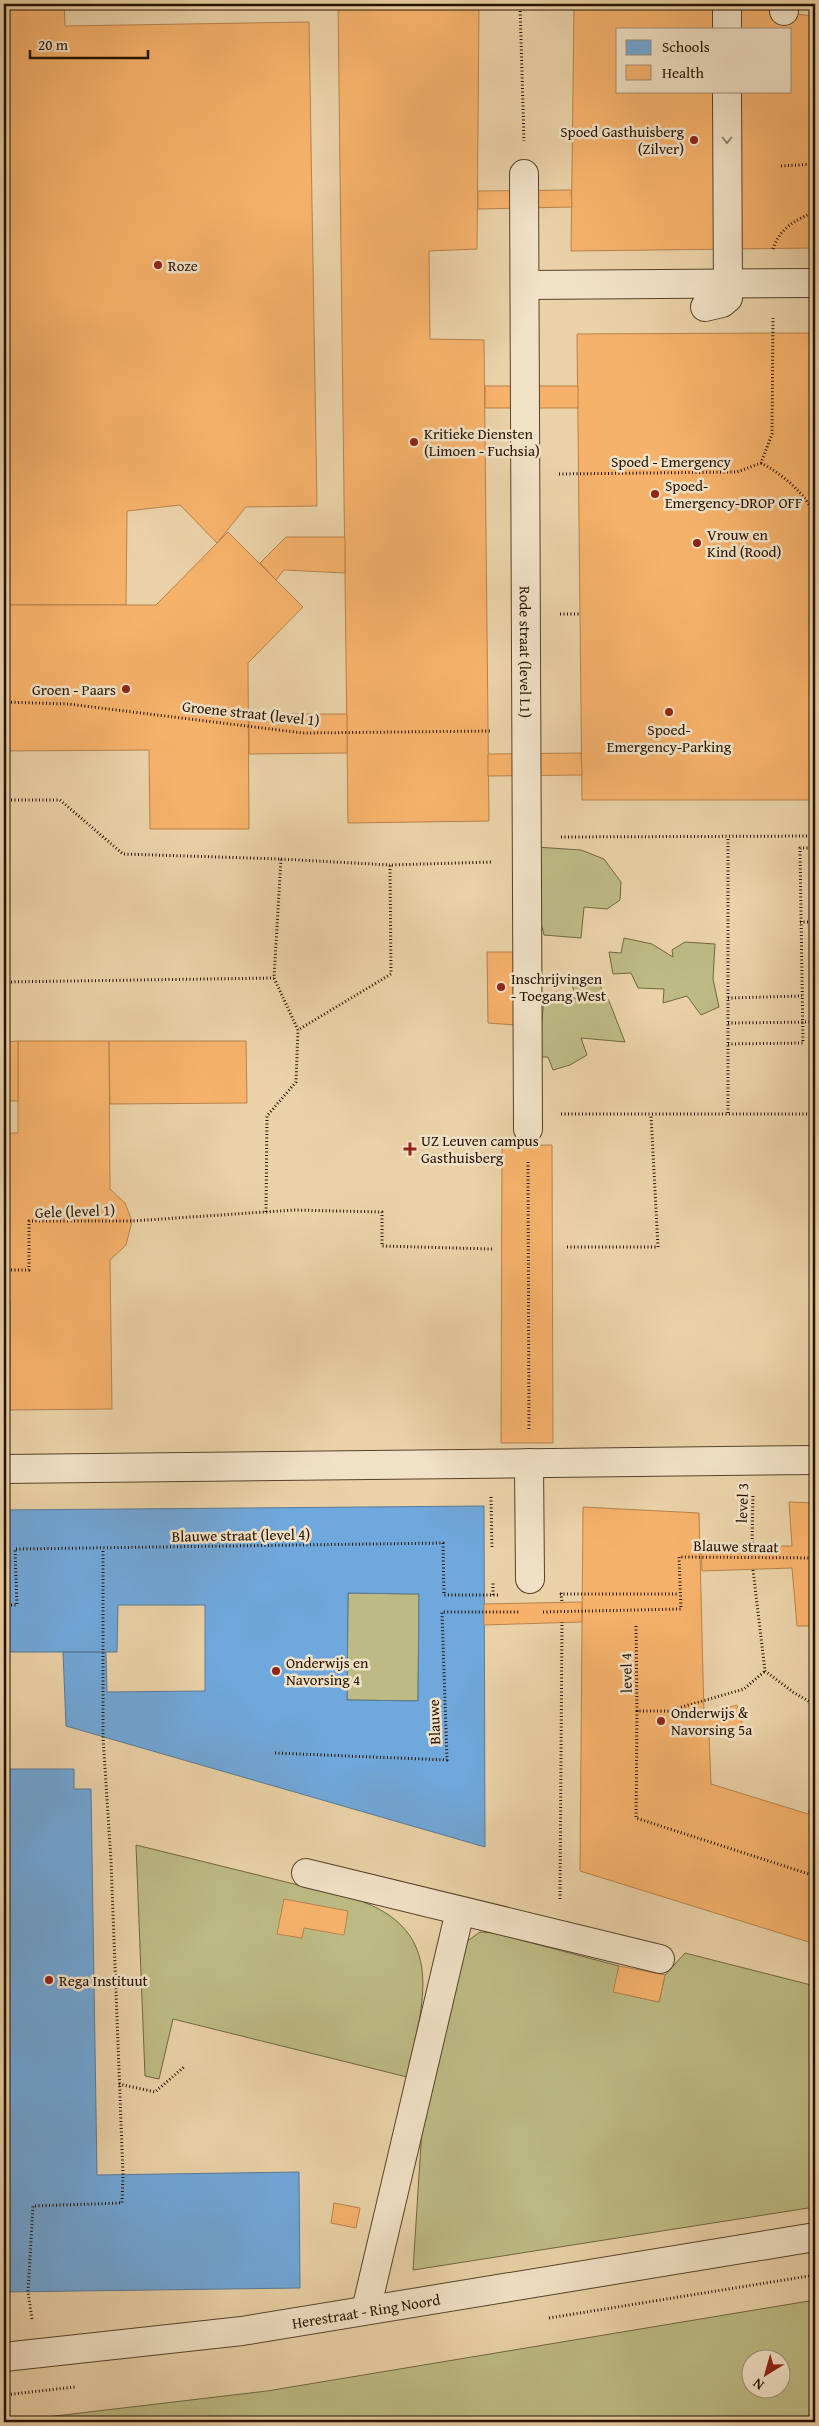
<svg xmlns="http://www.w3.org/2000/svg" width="819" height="2426" font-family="'Gentium Book Plus',serif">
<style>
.green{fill:#bdba83;stroke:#716642;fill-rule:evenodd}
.schools{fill:#6fa8dc;stroke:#597b9a;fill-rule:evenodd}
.health{fill:#f6b26b;stroke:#b7824b;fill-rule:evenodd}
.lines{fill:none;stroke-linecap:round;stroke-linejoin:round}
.minor-casing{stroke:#56422a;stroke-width:30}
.path{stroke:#251200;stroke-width:3;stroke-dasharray:1 2.5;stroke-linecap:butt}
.minor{stroke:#f1e1c6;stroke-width:28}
.path-bridge{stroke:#251200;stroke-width:3;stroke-dasharray:1 2.5;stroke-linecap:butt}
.oneway{stroke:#95846d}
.poi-dot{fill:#8f2418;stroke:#f1e1c6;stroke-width:2}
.labels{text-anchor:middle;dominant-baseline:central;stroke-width:5;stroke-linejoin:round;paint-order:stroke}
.poi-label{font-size:15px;fill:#251200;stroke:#f1e1c6;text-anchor:start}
.street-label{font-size:15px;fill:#251200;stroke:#f1e1c6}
</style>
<rect width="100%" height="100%" fill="#ead1a7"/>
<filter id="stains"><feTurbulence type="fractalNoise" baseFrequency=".004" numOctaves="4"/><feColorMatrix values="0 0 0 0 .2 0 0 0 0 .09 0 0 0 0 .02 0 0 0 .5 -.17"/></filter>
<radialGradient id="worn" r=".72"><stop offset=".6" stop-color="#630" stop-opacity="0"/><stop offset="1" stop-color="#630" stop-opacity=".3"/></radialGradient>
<g class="green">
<path d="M536,847L581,850L604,859L621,882L620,900L607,909L584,907L581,938L544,935L541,923Z"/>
<path d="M624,938L652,944L673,957L672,950L685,942L715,944L713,979L719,1007L701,1015L687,996L663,1003L664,989L638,988L631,973L613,974L609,952L621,953Z"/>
<path d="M577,978L597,981L609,1001L625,1042L581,1038L587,1055L570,1065L553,1070L548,1057H538L544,1000L556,992L577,999L572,985Z"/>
<path d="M348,1593L419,1594L418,1701L347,1700Z"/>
<path d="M136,1845L355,1899C449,1930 423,2003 407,2077L173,2019L159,2079L145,2076Z"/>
<path d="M480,1932L494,1933L619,1966L614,1992L659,2002L665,1975L685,1953L815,1986V2207L413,2270L422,2128L466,1942Z"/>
<path d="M815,2300V2422H4L267,2391ZM782,2358V2388H752V2358Z"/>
</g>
<g class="schools">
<path d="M484,1506L485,1847L66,1726L63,1652H106L107,1692L205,1691V1605H118L117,1652H4V1510ZM348,1593L419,1594L418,1701L347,1700Z"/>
<path d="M4,1769H74V1789H91L97,2175L299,2172L300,2288L4,2292Z"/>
</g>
<g class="health">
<path d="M4,4H64L65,26L309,22L317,506L246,507L217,543L180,505L127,511L126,605H4Z"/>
<path d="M338,4H479L477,249L429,251L430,339L484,340L489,821L348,823Z"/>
<path d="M574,4H744L815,17V248L571,251ZM618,29H790V91H618Z"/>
<path d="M571,190L572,207L478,209V191Z"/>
<path d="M773,333H815V800H582L577,334Z"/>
<rect x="485" y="386" width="93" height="22"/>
<path d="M228,532L303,607L248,663L249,829H150L149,750L4,751V605H156Z"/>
<path d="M286,537H345V573L284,570L276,580L260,563Z"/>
<path d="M249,714H347V753L249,754Z"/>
<path d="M581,753L582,775L488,776V754Z"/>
<path d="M487,952H513L515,1025L488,1023Z"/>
<path d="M18,1041H109L110,1189L125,1203L132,1221L126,1245L110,1260L112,1409L10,1410V1299H4V1133H18Z"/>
<path d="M18,1041V1101H4V1042Z"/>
<path d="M109,1041H246L247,1103L110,1104Z"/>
<path d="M552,1145L553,1443H501L502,1146Z"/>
<path d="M789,1502L815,1503V1626H797L792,1568L702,1571L701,1547L792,1546Z"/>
<path d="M583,1507L699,1513L704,1715L737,1705L743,1726L709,1734L711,1784L808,1814L815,1790V1944L580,1871Z"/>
<path d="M582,1602V1622L484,1625V1604Z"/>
<path d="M284,1899L348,1911L344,1935L304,1928L302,1938L277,1934Z"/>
<path d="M619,1966L665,1975L659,2002L613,1992Z"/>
<path d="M334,2203L360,2208L356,2228L331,2223Z"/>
</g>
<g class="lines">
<defs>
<g id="minor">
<path d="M784,11V4"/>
<path d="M727,29V4"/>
<path id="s1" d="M524,174L528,1129"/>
<path d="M525,285L815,283"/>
<path d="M705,307L722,303L728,298L727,91"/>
<path d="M529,1463L530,1579"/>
<path d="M4,1469L815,1460"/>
<path d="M306,1873L660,1959"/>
<path d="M366,2310L460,1911"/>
<path id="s2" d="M4,2357L242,2331L815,2237"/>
</g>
</defs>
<use href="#minor" class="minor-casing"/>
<g class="path">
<path d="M520,4L524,141"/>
<path d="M781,166L815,164"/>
<path d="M773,249C779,229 796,219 815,212"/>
<path d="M761,463C781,473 808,495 815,517"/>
<path d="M559,474L737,472L761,463L772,434L773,318"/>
<path d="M560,614H580"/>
<path d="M4,702L68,704L303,733L491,731"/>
<path d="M4,800H60L123,854L281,859L274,978L298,1030L391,974L390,865L492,862"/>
<path d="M561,837L815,836"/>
<path d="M281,859L390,865"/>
<path d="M800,922H815"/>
<path d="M4,982L274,978"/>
<path d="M728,998L802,996"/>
<path d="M728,1044L803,1043L800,848H815"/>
<path d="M728,1113V837"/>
<path d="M561,1114H815"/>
<path d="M528,1162L529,1431"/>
<path d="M266,1212L267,1116L296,1082L298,1030"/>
<path d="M567,1247H658L651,1115"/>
<path d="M4,1270H29V1221H132L294,1210L382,1212V1246L492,1249"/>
<path d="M491,1497L492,1548"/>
<path d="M752,1546L753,1494"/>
<path d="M753,1570L765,1671L793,1692L815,1705"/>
<path d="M561,1593L562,1602"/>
<path d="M560,1594H679"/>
<path d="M493,1595V1582"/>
<path d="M4,1605H17L15,1549L443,1543L444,1595H499"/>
<path d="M543,1612L681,1609L679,1557L815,1558"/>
<path d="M636,1626L637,1711H668L744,1689L765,1671"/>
<path d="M637,1711L636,1818L815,1876"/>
<path d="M275,1753L447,1760L442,1612H519"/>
<path d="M560,1899L562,1622"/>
<path d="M119,2084L155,2092L184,2067"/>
<path d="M549,2318L815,2275"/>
<path d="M32,2319L28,2292L33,2206L122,2203L123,2175L111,1861L103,1737V1549"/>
<path d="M4,2395L75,2387"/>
</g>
<use href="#minor" class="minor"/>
<path class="path-bridge" d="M728,1023L815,1022"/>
</g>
<defs><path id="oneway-chevron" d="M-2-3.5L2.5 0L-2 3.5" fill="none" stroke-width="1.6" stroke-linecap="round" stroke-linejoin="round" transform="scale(1.25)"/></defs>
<use class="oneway" href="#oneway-chevron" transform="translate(727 140) rotate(90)"/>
<g class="poi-dot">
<circle cx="694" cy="140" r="5"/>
<circle cx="158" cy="265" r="5"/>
<circle cx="414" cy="442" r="5"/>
<circle cx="655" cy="494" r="5"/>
<circle cx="697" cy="543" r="5"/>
<circle cx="126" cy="689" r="5"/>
<circle cx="669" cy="712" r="5"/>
<circle cx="501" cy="987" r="5"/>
<path d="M407.5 1141.5h5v5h5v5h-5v5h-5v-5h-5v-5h5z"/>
<circle cx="276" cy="1671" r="5"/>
<circle cx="661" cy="1721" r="5"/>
<circle cx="49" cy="1980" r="5"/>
</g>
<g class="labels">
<g class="poi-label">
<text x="684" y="131" text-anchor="end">Spoed Gasthuisberg<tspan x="684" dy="17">(Zilver)</tspan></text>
<text x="168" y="265">Roze</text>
<text x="424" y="433">Kritieke Diensten<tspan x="424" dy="17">(Limoen - Fuchsia)</tspan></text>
<text x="665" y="485">Spoed-<tspan x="665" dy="17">Emergency-DROP OFF</tspan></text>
<text x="707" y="534">Vrouw en<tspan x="707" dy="17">Kind (Rood)</tspan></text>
<text x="116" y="689" text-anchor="end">Groen - Paars</text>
<text x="669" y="729" text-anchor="middle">Spoed-<tspan x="669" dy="17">Emergency-Parking</tspan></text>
<text x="511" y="978">Inschrijvingen<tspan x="511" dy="17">- Toegang West</tspan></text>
<text x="421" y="1140">UZ Leuven campus<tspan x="421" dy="17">Gasthuisberg</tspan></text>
<text x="286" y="1662">Onderwijs en<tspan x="286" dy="17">Navorsing 4</tspan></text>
<text x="671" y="1712">Onderwijs &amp;<tspan x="671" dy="17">Navorsing 5a</tspan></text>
<text x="59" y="1980">Rega Instituut</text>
</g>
<g class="street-label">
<text x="671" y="461">Spoed - Emergency</text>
<text stroke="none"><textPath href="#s1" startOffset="478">Rode straat (level L1)</textPath></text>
<text transform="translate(251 713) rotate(6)">Groene straat (level 1)</text>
<text transform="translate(75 1211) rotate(-2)">Gele (level 1)</text>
<text transform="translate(742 1503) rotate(-88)">level 3</text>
<text transform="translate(241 1535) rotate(-1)">Blauwe straat (level 4)</text>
<text transform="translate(736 1546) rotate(1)">Blauwe straat</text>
<text transform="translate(626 1673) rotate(-91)">level 4</text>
<text transform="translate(434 1722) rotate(-92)">Blauwe</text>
<text stroke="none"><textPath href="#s2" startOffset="365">Herestraat - Ring Noord</textPath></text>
</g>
</g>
<rect width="819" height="2426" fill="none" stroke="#ead1a7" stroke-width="20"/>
<rect x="5" y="5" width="809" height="2416" fill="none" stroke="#251200" stroke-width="2.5"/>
<rect x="10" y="10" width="799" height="2406" fill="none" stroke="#251200"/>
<rect x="616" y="28" width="175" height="65" fill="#f1e1c6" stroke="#9f8e77"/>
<rect x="626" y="40" width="25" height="15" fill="#6fa8dc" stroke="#9f8e77"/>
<text x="662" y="52" font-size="15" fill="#251200">Schools</text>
<rect x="626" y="65" width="25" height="15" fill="#f6b26b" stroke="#9f8e77"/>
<text x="662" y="78" font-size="15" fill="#251200">Health</text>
<g transform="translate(766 2374) rotate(217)"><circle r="24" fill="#f1e1c6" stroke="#9f8e77"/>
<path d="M0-4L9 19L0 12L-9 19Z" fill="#8f2418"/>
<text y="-8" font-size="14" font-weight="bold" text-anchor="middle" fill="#251200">N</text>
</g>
<path d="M30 50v8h118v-8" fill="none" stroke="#251200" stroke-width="2.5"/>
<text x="38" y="50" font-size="15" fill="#251200" stroke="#f1e1c6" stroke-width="4" paint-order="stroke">20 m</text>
<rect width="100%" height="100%" filter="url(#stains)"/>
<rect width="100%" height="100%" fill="url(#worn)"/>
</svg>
